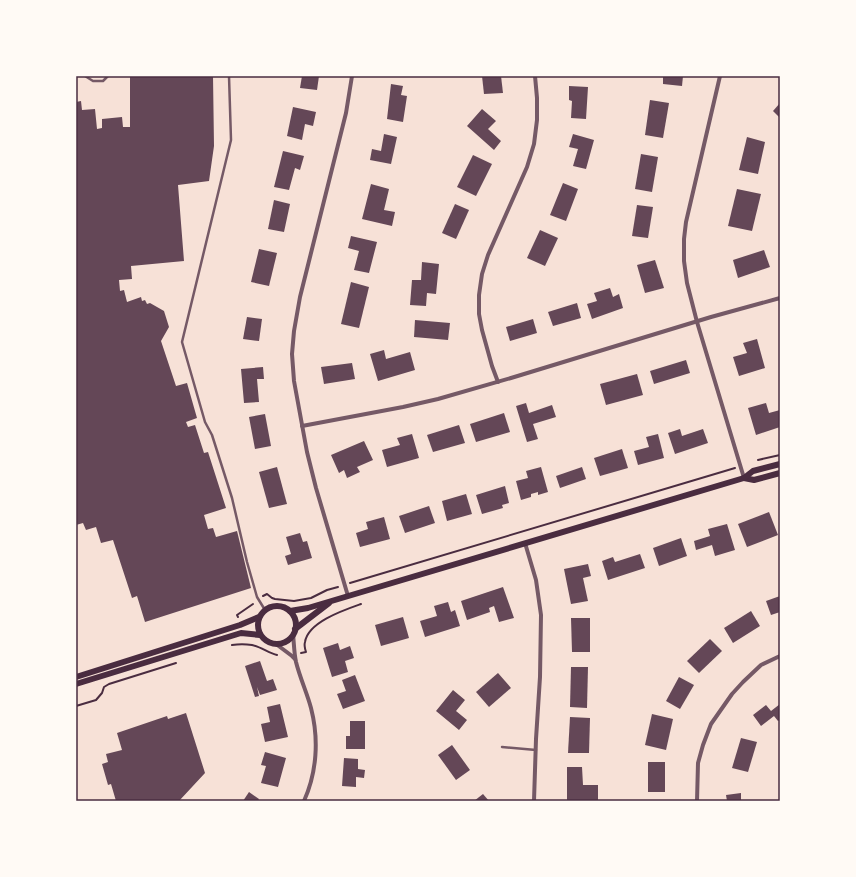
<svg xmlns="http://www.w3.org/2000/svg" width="856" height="877" font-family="'Work Sans',sans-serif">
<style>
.building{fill:#644757}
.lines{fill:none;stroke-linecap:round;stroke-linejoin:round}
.path{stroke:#4a2c40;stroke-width:2}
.service{stroke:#755966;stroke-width:2.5}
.minor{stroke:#755966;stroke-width:4}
.secondary{stroke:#4a2c40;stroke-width:6}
.neatline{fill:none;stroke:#4a2c40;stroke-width:1.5}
</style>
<rect width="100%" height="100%" fill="#f7e1d7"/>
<g class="building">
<path d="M130,76H213L214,146L209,181L178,185L184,261L131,266L132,279L119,280L120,291L124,290L127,302L141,297L142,301L145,300L147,304L150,303L164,311L169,327L161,341L176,386L187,383L197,418L186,422L188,427L195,425L204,453L208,452L226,508L204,515L208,529L213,528L216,537L237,531L251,588L145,622L137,596L132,598L113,540L101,543L96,527L86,530L83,523L76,525V102L81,101L82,110L95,109L97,129L102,128V119L122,117L123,127H130Z"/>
<path d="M302,76H319L317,90L300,88Z"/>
<path d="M482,76H501L503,93L484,94Z"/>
<path d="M663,76H683L682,86L663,84Z"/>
<path d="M391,84L403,86L401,95L407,96L403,122L387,119Z"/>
<path d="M569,86L588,87L586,119L571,118L572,101L569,100Z"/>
<path d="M650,100L669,103L663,138L645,135Z"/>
<path d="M780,103V118L773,111Z"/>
<path d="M293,107L316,112L313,126L305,124L302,140L287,136Z"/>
<path d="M482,109L496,121L488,129L501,141L494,150L467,126Z"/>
<path d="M384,134L397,137L391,164L370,160L372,149L381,151Z"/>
<path d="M573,134L594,140L586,169L573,166L578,149L569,147Z"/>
<path d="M747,137L765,142L758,174L739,170Z"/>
<path d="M283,151L304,156L300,170L295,168L289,190L274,187Z"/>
<path d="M641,154L658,157L652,192L635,189Z"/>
<path d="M473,155L492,164L476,196L457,187Z"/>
<path d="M563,183L578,189L566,221L550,215Z"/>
<path d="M371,184L389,189L384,210L395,212L392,226L362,219Z"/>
<path d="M737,189L761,194L752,231L728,226Z"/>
<path d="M274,200L290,204L284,232L268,229Z"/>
<path d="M455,204L469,210L456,239L442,233Z"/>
<path d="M637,205L653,207L648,238L632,236Z"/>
<path d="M540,230L558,238L545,266L527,258Z"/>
<path d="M351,236L377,242L369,273L354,270L359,251L348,248Z"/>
<path d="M259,249L277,253L269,286L251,282Z"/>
<path d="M764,250L770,267L738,278L733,260Z"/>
<path d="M655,260L664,288L645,293L637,265Z"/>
<path d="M422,262L439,264L436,294L427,293L426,306L410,305L412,280H421Z"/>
<path d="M351,282L369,287L359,328L341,324Z"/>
<path d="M610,288L613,297L619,294L623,308L592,319L587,304L597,301L594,293Z"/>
<path d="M577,303L581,318L553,326L548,312Z"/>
<path d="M247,317L262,319L259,341L243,339Z"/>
<path d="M533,319L537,333L510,341L506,327Z"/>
<path d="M415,320L450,323L448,340L414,337Z"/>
<path d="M757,339L765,368L739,376L733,357L747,353L743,343Z"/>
<path d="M384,350L386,359L410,352L415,370L378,381L370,354Z"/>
<path d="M686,360L690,373L654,384L650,371Z"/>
<path d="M352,363L355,379L324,384L321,367Z"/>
<path d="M263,367L264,379H257L259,402L244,403L241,369Z"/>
<path d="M637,374L643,395L606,405L600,384Z"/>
<path d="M526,403L529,413L552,405L556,417L533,424L538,439L527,442L516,406Z"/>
<path d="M766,403L769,413L780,410V427L756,435L748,408Z"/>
<path d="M504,413L510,432L476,442L470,424Z"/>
<path d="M265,414L271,446L255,449L249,417Z"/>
<path d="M459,425L465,443L433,452L427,435Z"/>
<path d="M680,429L682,436L703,429L708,443L675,454L668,433Z"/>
<path d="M412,434L419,458L387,467L382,450L400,445L397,438Z"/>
<path d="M658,434L664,458L638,465L634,451L649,447L646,437Z"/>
<path d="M364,441L373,460L357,467L360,472L347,478L344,470L339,473L331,455Z"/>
<path d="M622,449L628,468L600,476L594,458Z"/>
<path d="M277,467L287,504L269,508L259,472Z"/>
<path d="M541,467L548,492L538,495V492L531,494V497L521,500L516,481L528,478L526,471Z"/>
<path d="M582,467L586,479L560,488L556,476Z"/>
<path d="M505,486L509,503L502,505L503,508L482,514L476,495Z"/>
<path d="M466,494L472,514L447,521L442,501Z"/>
<path d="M429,506L435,523L405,533L399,516Z"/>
<path d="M769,512L778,535L747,547L738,524Z"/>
<path d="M384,517L390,539L360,547L356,533L368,529L366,522Z"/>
<path d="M727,524L735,550L715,556L712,545L696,550L694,541L710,536L708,529Z"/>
<path d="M300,533L303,542L307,541L312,558L288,565L285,556L291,554L286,537Z"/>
<path d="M681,538L687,556L659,566L653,548Z"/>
<path d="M640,554L645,568L608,580L602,561L613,557L615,562Z"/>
<path d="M588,564L591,576L583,578L588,601L571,604L564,569Z"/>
<path d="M503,587L514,618L499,622L494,606L489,608L490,612L467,620L461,601Z"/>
<path d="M780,596V612L771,615L766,601Z"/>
<path d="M448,602L451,612L455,610L460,626L425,637L420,621L437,616L434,606Z"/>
<path d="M751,611L760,626L733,643L724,628Z"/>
<path d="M403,617L409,638L381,646L375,625Z"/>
<path d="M571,618H590V652H572Z"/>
<path d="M710,639L722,651L699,673L687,661Z"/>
<path d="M338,643L340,650L350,646L354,658L345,661L348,672L332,677L323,648Z"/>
<path d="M260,661L267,681L273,679L277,690L260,695L257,687L259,696L255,697L245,666Z"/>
<path d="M571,667H588L587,708L570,707Z"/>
<path d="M498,673L511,688L489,707L476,692Z"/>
<path d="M355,675L365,701L343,709L337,694L346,691L342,680Z"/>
<path d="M679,677L694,685L680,709L666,701Z"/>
<path d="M453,690L465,700L456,711L467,720L459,730L436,711Z"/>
<path d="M280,704L288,737L265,742L261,724L270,722L267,707Z"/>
<path d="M780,704V720L778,721L774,716L761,726L753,715L766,705L771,711Z"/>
<path d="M186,713L205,773L179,801H116L111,784L108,785L102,764L108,762L106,754L122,750L117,733L167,716L168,719Z"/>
<path d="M652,714L673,719L666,750L645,745Z"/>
<path d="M570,717L590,718L589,753H568Z"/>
<path d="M350,721H365V749H346V736H350Z"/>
<path d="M741,738L757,742L748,772L732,768Z"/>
<path d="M452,745L470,770L456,780L438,755Z"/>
<path d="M265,752L286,758L278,787L261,783L266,766L261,765Z"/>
<path d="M344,758L358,759V769L365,770L364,778L356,777V787L342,786Z"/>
<rect x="648" y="762" width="17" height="30"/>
<path d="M567,767H582L583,785H598V801H567Z"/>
<path d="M249,792L259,799L258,801H243Z"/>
<path d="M741,793V801H727L726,795Z"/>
<path d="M483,794L489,801H474Z"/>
</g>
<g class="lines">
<g class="path">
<path d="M758,460L780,455"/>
<path d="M350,583L735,468"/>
<path d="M263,596L267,594L272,598L275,599L294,601L311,598L327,590L338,587"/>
<path d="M238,617L237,615L253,604"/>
<path d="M232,645C238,644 246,644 252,645C261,647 269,653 277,655"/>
<path d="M301,653L306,652C305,649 304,645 305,642C308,622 344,610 361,604"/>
<path d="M76,706L96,700L102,693L104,687L109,684L176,663"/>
</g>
<g class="service">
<path d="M85,76L93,81H103L108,76"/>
<path d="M229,76L231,140L182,342L205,422L212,435L232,498L247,562L257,597L265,610"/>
<path d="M502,747L536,750"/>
</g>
<g class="minor">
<path d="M720,76L686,222L684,239V261L687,283L697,322L744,478"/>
<path d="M498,382L492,366L482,330L479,314V295L482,274L488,255L527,167L534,144L537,120V98L535,76"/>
<path d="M302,426L403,407L438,399L511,378L711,317L780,298"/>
<path d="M525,543L536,580L541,615L540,677L536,739L534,801"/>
<path d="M348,596L316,488L307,452L294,381L292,354L294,331L300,297L346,113L352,76"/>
<path d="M293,634C294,643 294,653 296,662C300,678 307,693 311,708C319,739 317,772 304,801"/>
<path d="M276,644L292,656L295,659"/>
<path d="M697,801L698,763L703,745L711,724L732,694L743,682L761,665L780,656"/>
</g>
<g class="secondary">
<path d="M744,478L754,480L780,473"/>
<circle cx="277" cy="625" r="19"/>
<path d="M290,611L308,608L744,478L753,471L780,464"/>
<path d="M295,629L329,603"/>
<path d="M76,677L240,625L259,617"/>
<path d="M76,684L241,633L260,635"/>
</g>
</g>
<rect width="856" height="877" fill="none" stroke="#fffaf5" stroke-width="154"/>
<rect x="77" y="77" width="702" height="723" class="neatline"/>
</svg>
